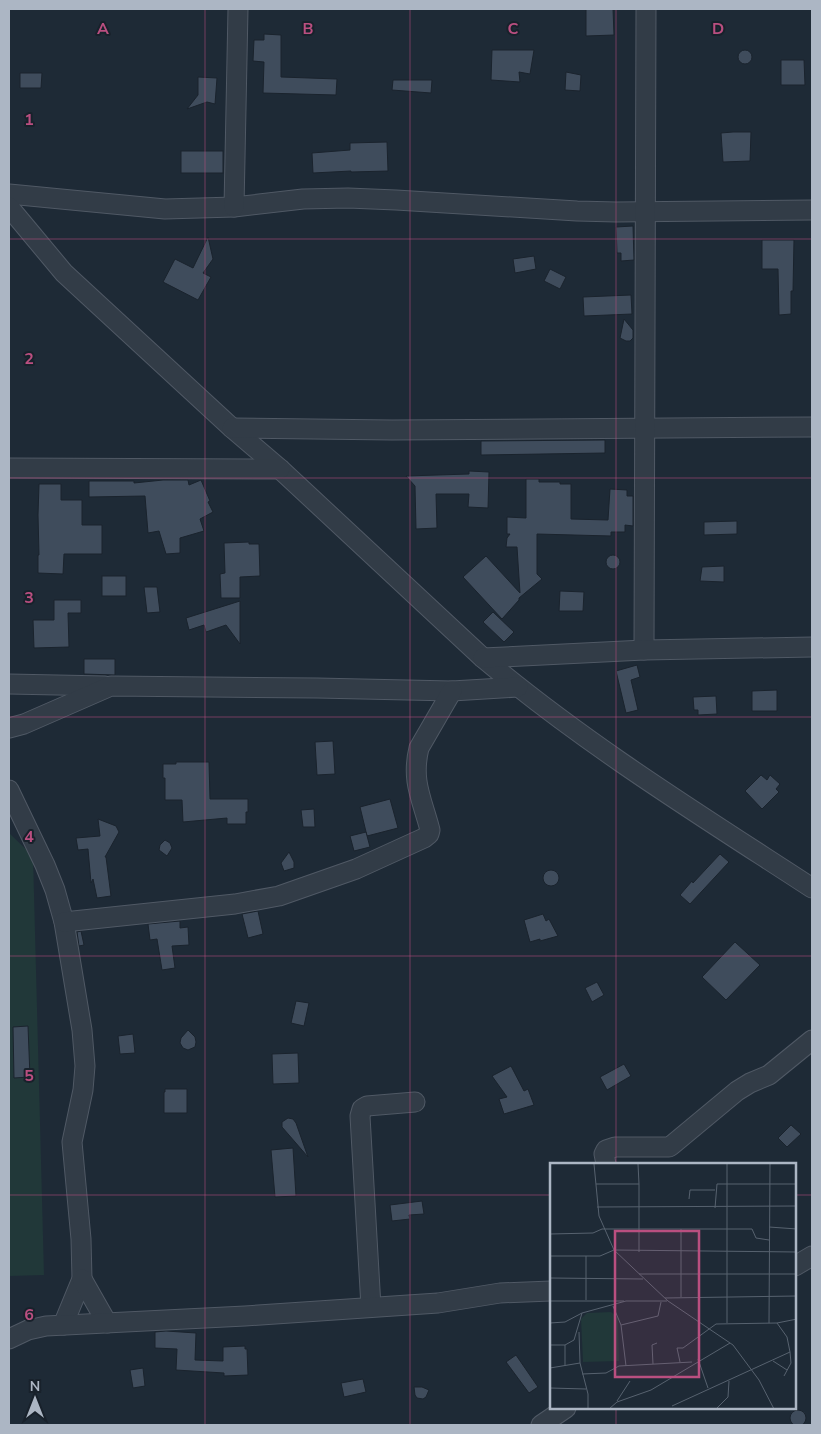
<svg xmlns="http://www.w3.org/2000/svg" width="821" height="1434" font-family="'Nunito Sans',sans-serif">
<style>
.green{fill:#213839}
.building{fill:#3f4c5c;stroke:#1a232d}
.lines{fill:none;stroke-linecap:round;stroke-linejoin:round}
.minor-casing{stroke:#505965;stroke-width:21}
.minor{stroke:#323c47;stroke-width:19}
.grid{fill:none;stroke:#ba4f80;stroke-width:1;stroke-opacity:0.55}
.inset-road{fill:none;stroke:#57626f;stroke-width:1}
.view{fill:#ba4f80;fill-opacity:0.15;stroke:#ba4f80;stroke-width:2.5}
.inset-edge{fill:none;stroke:#acb6c4;stroke-width:2.5}
.grid-label{font-size:16px;text-anchor:middle;font-weight:bold;fill:#ba4f80;stroke:#18212b;stroke-width:4;stroke-linejoin:round;paint-order:stroke}
</style>
<rect width="100%" height="100%" fill="#1e2a36"/>
<path class="green" d="M9,833L33,856L44,1275L9,1276Z"/>
<g class="building">
<path d="M586,9H613L614,35L586,36Z"/>
<path d="M264,34L281,35V77L337,79L336,95L263,93L264,62L253,61L254,40H264Z"/>
<circle cx="745" cy="57" r="7"/>
<path d="M492,50H534L530,74L519,72L520,82L491,80Z"/>
<path d="M781,60H804L805,85H781Z"/>
<path d="M566,72L581,75L580,91L565,90Z"/>
<path d="M20,73H42L41,88H20Z"/>
<path d="M198,77L217,78L215,104L207,102L187,109L198,95Z"/>
<path d="M393,80H432L431,93L392,90Z"/>
<path d="M733,132H751L750,161L723,162L721,133Z"/>
<path d="M387,142L388,171L351,172V171L313,173L312,153L350,150V143Z"/>
<rect x="181" y="151" width="42" height="22"/>
<path d="M633,226L634,260L621,261V253H617L616,227Z"/>
<path d="M208,237L213,259L203,273L211,277L198,300L163,282L175,259L193,268Z"/>
<path d="M762,240H794L793,291H791V314L779,315L778,269H762Z"/>
<path d="M534,256L536,269L515,273L513,259Z"/>
<path d="M550,269L566,277L560,289L544,281Z"/>
<path d="M631,295L632,314L584,316L583,297Z"/>
<path d="M624,319L633,330V338L630,341H626L620,338Z"/>
<path d="M605,440V453L481,455V441Z"/>
<path d="M469,471L489,472L488,508L468,507L469,494H436L437,528L416,529L415,486L406,476L469,474Z"/>
<path d="M526,479H539V482H560V484H571V519L608,520L610,489L627,490V496H633V526L625,525V532H611V536L537,534V574L542,579L519,598V600L502,619L463,577L486,556L520,593L517,547H506L507,538L510,534H507V517L526,518Z"/>
<path d="M163,480H188L189,485L201,480L210,501L208,502L213,512L200,519L204,531L180,538V553L166,554L159,531L148,533L145,496L89,497V481H134V483Z"/>
<path d="M39,484H61V500H82V525H102V554H64L63,574L38,573V555H39L38,515Z"/>
<path d="M737,521V534L704,535V522Z"/>
<path d="M249,542V544H259L260,576L240,577V598H221L220,574L225,573L224,543Z"/>
<circle cx="613" cy="562" r="7"/>
<path d="M724,566V582L700,581L702,567Z"/>
<rect x="102" y="576" width="24" height="20"/>
<path d="M144,587H157L160,612L147,613Z"/>
<path d="M560,591L584,592L583,611H559Z"/>
<path d="M54,600H81V613H68L69,647L34,648L33,620H54Z"/>
<path d="M240,601V644L226,625L206,632L204,625L189,630L186,618Z"/>
<path d="M493,612L514,632L504,642L483,622Z"/>
<path d="M84,659H115V675L84,674Z"/>
<path d="M637,665L640,677L631,680L638,710L626,713L616,671Z"/>
<path d="M777,690V711H752V691Z"/>
<path d="M716,696L717,714L698,715V710H694L693,697Z"/>
<path d="M333,741L335,774L317,775L315,742Z"/>
<path d="M176,762H209L210,799H248V812H246V824H227V818L183,822L182,800H165V778H163V764H176Z"/>
<path d="M761,775L767,780L770,775L780,784L776,789L779,792L762,809L745,791Z"/>
<path d="M390,799L398,828L367,836L360,807Z"/>
<path d="M314,809L315,827H303L301,810Z"/>
<path d="M98,819L116,826L119,832L105,857H106L111,896L97,898L93,879L91,883L88,849L78,850L76,838L100,836Z"/>
<path d="M366,832L370,847L354,851L350,836Z"/>
<path d="M165,840L170,843L172,848L167,856L159,850L160,845Z"/>
<path d="M289,852L294,862V868L284,871L281,863Z"/>
<path d="M720,854L729,862L690,904L680,895L692,881L693,883Z"/>
<circle cx="551" cy="878" r="8"/>
<path d="M258,911L263,934L248,938L242,914Z"/>
<path d="M543,914L546,921L549,919L558,936L540,941V939L530,942L524,920Z"/>
<path d="M180,921V928L188,927L189,945L172,946L175,968L162,970L157,939L150,940L148,924Z"/>
<path d="M81,931L84,945L79,946L77,932Z"/>
<path d="M735,942L760,965L726,1000L702,977Z"/>
<path d="M597,982L604,995L592,1002L585,988Z"/>
<path d="M296,1001L309,1003L304,1026L291,1023Z"/>
<path d="M28,1026L30,1077L14,1078L13,1027Z"/>
<path d="M188,1030L195,1037L196,1042L195,1047L188,1050L183,1048L180,1043L181,1038Z"/>
<path d="M133,1034L135,1053L120,1054L118,1036Z"/>
<path d="M298,1053L299,1083L273,1084L272,1054Z"/>
<path d="M624,1064L631,1076L607,1090L600,1077Z"/>
<path d="M511,1066L524,1091L528,1089L534,1105L504,1114L499,1099L507,1097L492,1076Z"/>
<path d="M165,1089H187V1113H164V1092H165Z"/>
<path d="M288,1118L293,1119L296,1123L308,1157L282,1127V1122Z"/>
<path d="M791,1125L801,1134L787,1147L778,1138Z"/>
<path d="M293,1148L296,1196L275,1197L271,1150Z"/>
<path d="M422,1201L424,1214L409,1215L410,1219L392,1221L390,1205Z"/>
<path d="M166,1331L196,1333L195,1360L223,1361V1347L245,1346V1349H247L248,1375L224,1376V1373L176,1370L177,1349L155,1348V1332Z"/>
<path d="M516,1355L538,1387L529,1393L506,1362Z"/>
<path d="M143,1368L145,1386L133,1388L130,1370Z"/>
<path d="M363,1379L366,1392L344,1397L341,1383Z"/>
<path d="M414,1387H422L429,1390L426,1397L423,1399L417,1398L415,1395Z"/>
<circle cx="798" cy="1418" r="8"/>
</g>
<g class="lines">
<defs>
<g id="minor">
<path d="M9,194L165,209L234,207L303,199L348,198L396,200L577,211L616,212L812,210"/>
<path d="M9,207L64,273L232,428L280,469L483,658C585,744 700,815 812,888"/>
<path d="M234,207L238,9"/>
<path d="M232,428L392,430L812,427"/>
<path d="M9,468L280,469"/>
<path d="M644,650C643,436 646,222 646,9"/>
<path d="M483,658L644,650L812,647"/>
<path d="M9,684L105,686"/>
<path d="M9,728L24,724L111,686L317,688L452,691L518,687"/>
<path d="M9,790L45,865L55,890L64,922L82,1030L85,1066L83,1090L72,1142L81,1239L82,1279L63,1325"/>
<path d="M64,922L235,904L279,896L356,869L424,838L429,834L430,830C422,799 411,781 419,748L452,691"/>
<path d="M606,1164L604,1154L606,1150L615,1147H669L672,1145L737,1091L750,1083L769,1075L812,1040"/>
<path d="M795,1266L812,1256"/>
<path d="M82,1279L107,1323"/>
<path d="M371,1307L360,1116L362,1109L367,1106L415,1102"/>
<path d="M9,1339L28,1330L46,1326L245,1316L438,1303L500,1293L551,1291"/>
<path d="M541,1425L566,1408"/>
</g>
</defs>
<use href="#minor" class="minor-casing"/>
<use href="#minor" class="minor"/>
</g>
<path class="grid" d="M205,9V1425M410,9V1425M616,9V1164M9,239H812M9,478H812M9,717H812M9,956H812M9,1195H551M795,1195H812M616,1408V1425"/>
<g transform="translate(550 1163)">
<rect width="246" height="246" fill="#1e2a36"/>
<path d="M61,149L68,155L69,198L33,199L31,156L37,150Z" fill="#213839"/>
<path class="inset-road" d="M44,1L49,53L64,87L118,138L183,182L209,217L224,246M88,1L89,21M46,21H89V89M139,36L140,27H165M47,44L247,43M165,45L167,21H247M219,64L247,66M0,71L43,70L52,66H202L206,75L219,77M0,93H50L64,87L247,89M36,93V137M89,111H247M0,115L93,116M131,134V66M115,135L247,133M0,138H74M63,143L71,162L76,203M0,160L15,159L32,150L76,138H117M177,160V1M219,160L220,1M71,162L108,153L111,139M29,169L30,200L38,231V246M0,182H15L24,177L32,150M148,196L158,225M223,198L237,207M130,199L127,185H133L166,161L227,160L247,156M103,201L102,182L107,180M15,203V182M0,205L30,200M32,211L56,210L69,203L142,199M234,213L241,200L240,189M0,225L36,226M67,238L80,218M122,243L240,189L237,174L227,160M59,246L67,239L101,227L180,180M166,246L178,234L179,218"/>
<path class="view" d="M65,68H149V214H65Z"/>
<rect width="246" height="246" class="inset-edge"/>
</g>
<g class="grid-label">
<text x="103" y="34">A</text>
<text x="308" y="34">B</text>
<text x="513" y="34">C</text>
<text x="718" y="34">D</text>
<text x="29" y="125">1</text>
<text x="29" y="364">2</text>
<text x="29" y="603">3</text>
<text x="29" y="842">4</text>
<text x="29" y="1081">5</text>
<text x="29" y="1320">6</text>
</g>
<rect width="821" height="1434" fill="none" stroke="#acb6c4" stroke-width="20"/>
<g transform="translate(35 1399)" stroke="#18212b" stroke-width="4" paint-order="stroke">
<path d="M0-4L9 19L0 12L-9 19Z" fill="#acb6c4"/>
<text y="-8" font-size="14" font-weight="bold" text-anchor="middle" fill="#acb6c4">N</text>
</g>
</svg>
